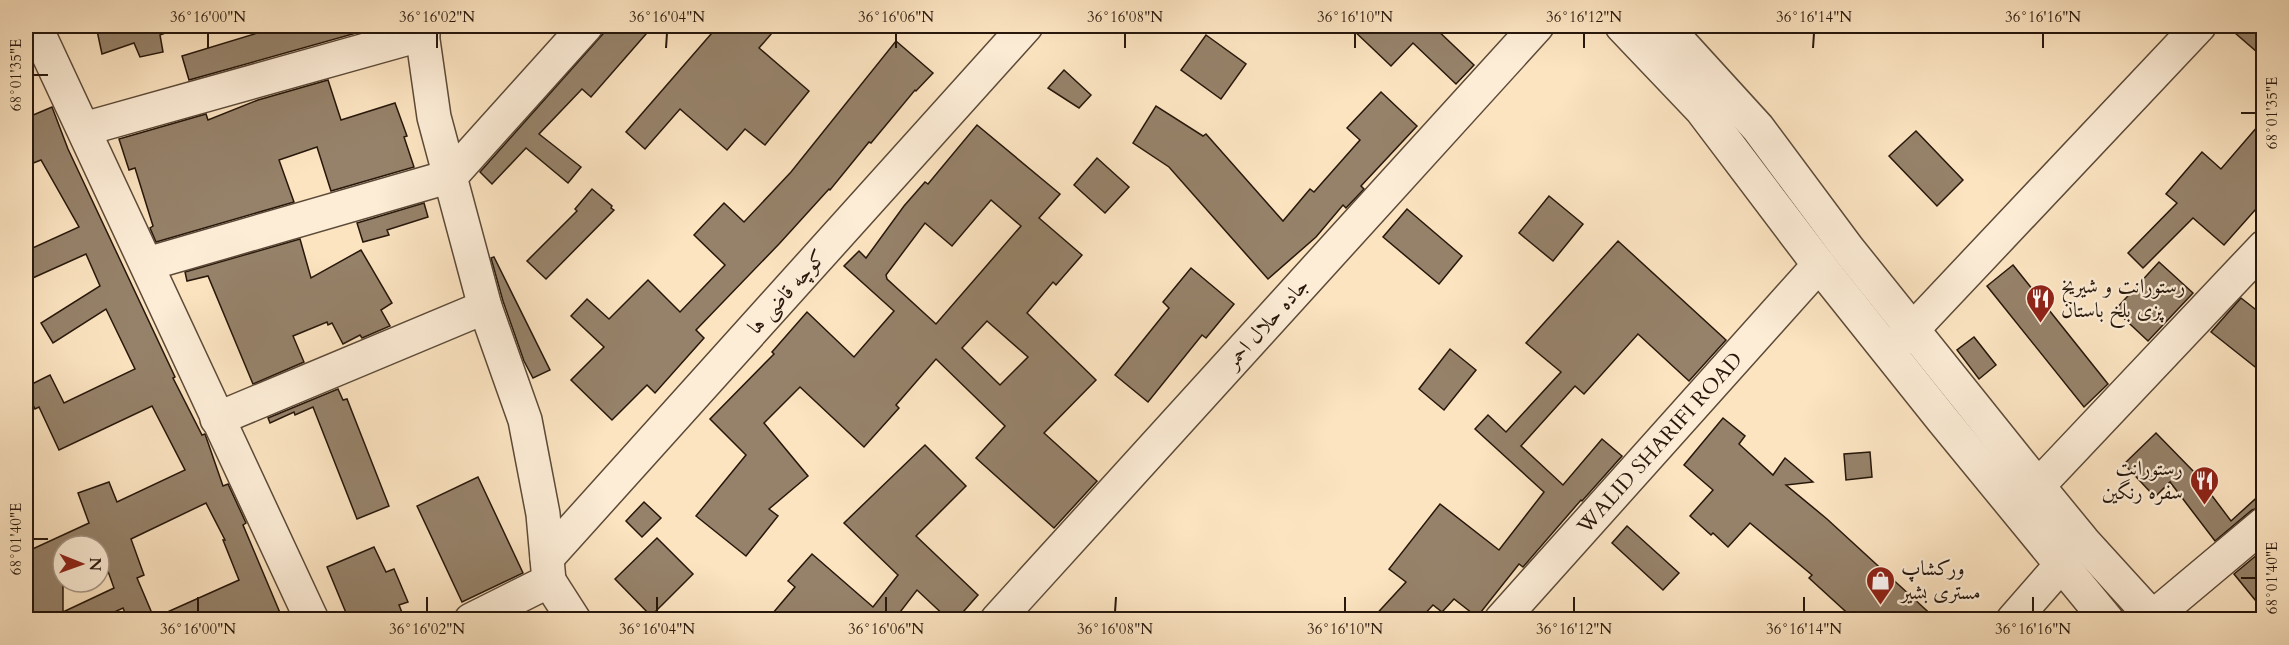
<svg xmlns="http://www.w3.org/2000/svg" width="2289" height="645" font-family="Cardo,Amiri,serif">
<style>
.building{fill:#96826a;stroke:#27170b;stroke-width:1.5;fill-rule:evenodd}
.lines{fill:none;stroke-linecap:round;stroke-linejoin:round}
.minor-casing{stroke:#5c4a38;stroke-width:36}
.minor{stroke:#fdedd7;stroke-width:33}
.ticks{fill:none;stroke:#27170b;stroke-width:2}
.labels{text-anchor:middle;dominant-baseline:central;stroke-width:4.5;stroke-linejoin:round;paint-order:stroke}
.poi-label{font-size:21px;fill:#27170b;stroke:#fdedd7;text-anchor:start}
.street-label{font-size:21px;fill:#27170b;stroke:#fdedd7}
.neatline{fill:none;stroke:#27170b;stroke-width:2}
.ticks-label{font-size:15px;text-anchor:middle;fill:#27170b}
</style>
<rect width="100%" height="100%" fill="#fce4c1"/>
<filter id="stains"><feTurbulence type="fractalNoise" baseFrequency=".00333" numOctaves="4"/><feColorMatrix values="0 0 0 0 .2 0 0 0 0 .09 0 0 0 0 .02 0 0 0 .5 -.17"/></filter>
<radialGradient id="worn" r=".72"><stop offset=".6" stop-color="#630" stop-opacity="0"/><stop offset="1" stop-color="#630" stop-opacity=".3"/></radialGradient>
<g class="building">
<path d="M96,26H176V29L160,35L163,52L140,57L134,43L102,54Z"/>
<path d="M262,26H367V30L189,80L182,56L264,31Z"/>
<path d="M610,26H653L591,97L582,89L539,134L581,167L568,183L526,148L492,184L480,172Z"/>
<path d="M718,26H778L759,48L809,91L765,145L745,129L727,150L680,109L645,149L626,132Z"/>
<path d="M1349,26H1433L1474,65L1456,84L1413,43L1391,66Z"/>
<path d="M2227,26H2264V58Z"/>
<path d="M1206,35L1246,64L1221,99L1181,70Z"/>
<path d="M896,41L933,73L916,91L915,90L871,143L869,142L830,190L829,189L779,244L696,330L704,338L655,393L647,385L612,420L571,380L604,347L571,316L587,299L609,319L648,280L680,312L725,265L694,235L724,203L744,222L791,172Z"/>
<path d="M1064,70L1091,95L1079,108L1048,88Z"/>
<path d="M328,80L341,120L395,103L407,136L404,137L414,167L331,191L317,147L279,160L294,202L156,242L150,228L153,226L135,168L129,170L119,139L206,114L208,120L258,100Z"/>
<path d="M1381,92L1417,126L1361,186L1364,189L1346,208L1343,205L1316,237L1268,279L1169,167L1133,143L1156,106L1203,136L1206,134L1283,221L1310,189L1314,192L1360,140L1347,128Z"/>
<path d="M52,107L68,149L175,377L173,378L202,435L205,434L223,486L228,484L246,523L243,525L283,620H128L123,608L97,620H36L26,601V552L89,523L78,493L109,482L117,502L185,470L152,406L59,450L39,407L35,409L26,390V387L50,375L64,403L135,369L106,309L53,343L41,323L100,286L86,254L26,281V251L79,227L41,160L26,166V118ZM206,503L225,540H223L239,580L154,618L137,578L144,575L131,539ZM63,546H99L114,588L63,612Z"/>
<path d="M2264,119V200L2224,245L2193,218L2143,268L2128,253L2177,203L2166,194L2202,152L2221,169Z"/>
<path d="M977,125L1060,194L1039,218L1082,255L1056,285L1053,282L1027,313L1096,380L1044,433L1097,481L1054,528L976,458L1005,426L936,359L896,405L899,408L864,447L800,387L764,423L808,476L769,509L778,516L746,556L696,516L746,455L710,419L774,354L772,352L807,312L854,357L894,311L844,266L859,251L866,258L904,206L925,182L928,184ZM991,200L1021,226L936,324L887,279L886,275L925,223L952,246ZM987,321L1028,357L1000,385L962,348Z"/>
<path d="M1916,131L1963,180L1937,206L1889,156Z"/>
<path d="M1097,158L1129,187L1105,213L1074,185Z"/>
<path d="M592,189L612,206L611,208L614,210L546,279L527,261L577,211L575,209Z"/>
<path d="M1549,196L1583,224L1553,261L1519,233Z"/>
<path d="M424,203L428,217L387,230L389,235L363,242L357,223Z"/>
<path d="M1407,209L1462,256L1439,284L1383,237Z"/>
<path d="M300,239L311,278L361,250L392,303L381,310L390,326L362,338L360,335L343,344L332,323L328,325L327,322L293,336L304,362L253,384L208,276L187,281L185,272Z"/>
<path d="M1618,241L1726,340L1689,381L1638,334L1584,394L1575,386L1521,446L1563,485L1602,439L1622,456L1582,501L1581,500L1523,567L1519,564L1477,617L1454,599L1442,612L1433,605L1419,620H1371L1406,582L1389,569L1440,504L1499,550L1544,492L1475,429L1488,415L1506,432L1561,372L1526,343Z"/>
<path d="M494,257L550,370L533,378L524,361L503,301L491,258Z"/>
<path d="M2159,262L2193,293L2148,341L2115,310Z"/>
<path d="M2013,265L2108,384L2084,407L1987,286Z"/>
<path d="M1191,268L1234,304L1206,338L1202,335L1148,402L1115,375L1169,308L1163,302Z"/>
<path d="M2241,298L2264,316V374L2211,332Z"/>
<path d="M1974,337L1996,365L1979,379L1957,350Z"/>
<path d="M1450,349L1476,370L1444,410L1419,389Z"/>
<path d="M338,389L343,400L347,399L389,506L357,519L313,407L295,415L294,412L270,423L268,418Z"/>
<path d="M1723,418L1745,436L1739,444L1773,475L1785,458L1813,482L1786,485L1827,519L1937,620H1855L1809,578L1812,575L1750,523L1728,547L1713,533L1711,535L1690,516L1713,490L1684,465Z"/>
<path d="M2156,433L2195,473L2231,521L2264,491V506L2252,510L2215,541L2170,482L2155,497L2124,464Z"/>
<path d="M925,445L966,486L916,536L978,595L956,620H949L917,590L894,620H767L795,587L788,581L812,554L873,607L898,575L844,523Z"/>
<path d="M1870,452L1872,477L1846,480L1844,454Z"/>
<path d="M478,477L523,573L462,602L417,506Z"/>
<path d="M644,502L661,518L642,537L626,521Z"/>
<path d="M1627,526L1679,573L1663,590L1612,543Z"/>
<path d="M657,538L693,574L651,616L615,579Z"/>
<path d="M374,547L386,572L394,569L408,602L399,605L405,620H349L327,567Z"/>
<path d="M2264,549V611L2234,574Z"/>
</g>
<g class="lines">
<defs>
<g id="minor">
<path d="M35,26L312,620"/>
<path d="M421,26L434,117L485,307L525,420L543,514L549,581L471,620"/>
<path d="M1622,26L1701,109L1819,265L1942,419L2107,620"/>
<path d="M1665,26L1758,128L1848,249L2038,486L2083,541L2155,620"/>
<path d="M84,129L423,34"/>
<path d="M147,264L451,176L586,26"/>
<path d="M1896,344L1913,329L2199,26"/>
<path d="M217,419L485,307"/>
<path d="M2038,486L2264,247"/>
<path d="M547,558L1026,26"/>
<path d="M549,581L574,620"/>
<path d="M2153,617L2264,524"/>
<path d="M997,620L1537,26"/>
<path id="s1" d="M1501,620L1819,265"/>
<path d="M2013,620L2062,564"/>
</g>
</defs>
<use href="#minor" class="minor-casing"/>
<use href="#minor" class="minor"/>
</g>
<path class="ticks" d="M208,48V33M437,48V33M666,48L667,33M896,48V33M1125,48V33M1355,48V33M1584,48V33M1813,48L1814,33M2043,48V33M33,75H48M2241,113H2256M33,539H48M2241,578H2256M198,612V597M427,612V597M657,612V597M886,612V597M1115,612L1116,597M1345,612V597M1574,612V597M1804,612V597M2033,612V597"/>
<defs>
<symbol id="restaurant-pin" viewBox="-11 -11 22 30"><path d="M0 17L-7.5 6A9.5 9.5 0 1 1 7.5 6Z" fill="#8f2418" stroke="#fdedd7"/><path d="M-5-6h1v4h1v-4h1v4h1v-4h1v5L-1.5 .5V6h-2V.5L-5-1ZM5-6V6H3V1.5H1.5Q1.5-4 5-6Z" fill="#fff"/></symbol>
<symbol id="shop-pin" viewBox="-11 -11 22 30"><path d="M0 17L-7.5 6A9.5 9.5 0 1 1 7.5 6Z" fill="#8f2418" stroke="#fdedd7"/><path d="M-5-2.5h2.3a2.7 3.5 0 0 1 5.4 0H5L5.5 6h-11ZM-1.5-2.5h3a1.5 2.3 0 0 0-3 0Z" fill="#fff"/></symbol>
</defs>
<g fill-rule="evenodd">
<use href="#restaurant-pin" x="2024" y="282" width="33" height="45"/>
<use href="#restaurant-pin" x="2188" y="464" width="33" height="45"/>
<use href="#shop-pin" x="1864" y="564" width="33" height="45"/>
</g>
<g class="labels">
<g class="poi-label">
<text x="2061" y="286">رستورانت و شیریخ<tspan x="2061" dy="24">پزی بلخ باستان</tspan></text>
<text x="2183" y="468" text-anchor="end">رستورانت<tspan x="2183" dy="24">سفره رنگین</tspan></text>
<text x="1901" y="568">ورکشاپ<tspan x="1901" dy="24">مستری بشیر</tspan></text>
</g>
<g class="street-label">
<text transform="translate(787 292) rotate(-48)">کوچه قاضی ها</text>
<text transform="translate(1267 323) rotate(-48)">جاده حلال احمر</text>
<text stroke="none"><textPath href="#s1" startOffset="238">WALID SHARIFI ROAD</textPath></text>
</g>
</g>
<rect width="2289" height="645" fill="none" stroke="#fce4c1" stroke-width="66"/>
<g transform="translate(81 564) rotate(91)"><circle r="28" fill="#fdedd7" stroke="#a79785" stroke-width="1.5"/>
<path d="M0-4.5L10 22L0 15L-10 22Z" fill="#8f2418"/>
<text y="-9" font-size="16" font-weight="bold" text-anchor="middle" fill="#27170b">N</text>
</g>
<rect x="33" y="33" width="2223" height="579" class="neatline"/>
<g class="ticks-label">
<text x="208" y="22">36°16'00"N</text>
<text x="437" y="22">36°16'02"N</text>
<text x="667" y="22">36°16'04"N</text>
<text x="896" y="22">36°16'06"N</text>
<text x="1125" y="22">36°16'08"N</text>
<text x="1355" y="22">36°16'10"N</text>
<text x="1584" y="22">36°16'12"N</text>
<text x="1814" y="22">36°16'14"N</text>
<text x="2043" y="22">36°16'16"N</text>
<text transform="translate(16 75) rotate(-90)" y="5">68°01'35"E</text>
<text transform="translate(2272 113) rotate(-90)" y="5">68°01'35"E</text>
<text transform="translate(16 539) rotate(-90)" y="5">68°01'40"E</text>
<text transform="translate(2272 578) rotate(-90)" y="5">68°01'40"E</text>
<text x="198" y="634">36°16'00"N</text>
<text x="427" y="634">36°16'02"N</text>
<text x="657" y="634">36°16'04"N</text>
<text x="886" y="634">36°16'06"N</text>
<text x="1115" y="634">36°16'08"N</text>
<text x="1345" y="634">36°16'10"N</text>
<text x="1574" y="634">36°16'12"N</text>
<text x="1804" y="634">36°16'14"N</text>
<text x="2033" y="634">36°16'16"N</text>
</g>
<rect width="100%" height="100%" filter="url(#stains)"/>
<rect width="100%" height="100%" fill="url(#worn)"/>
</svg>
